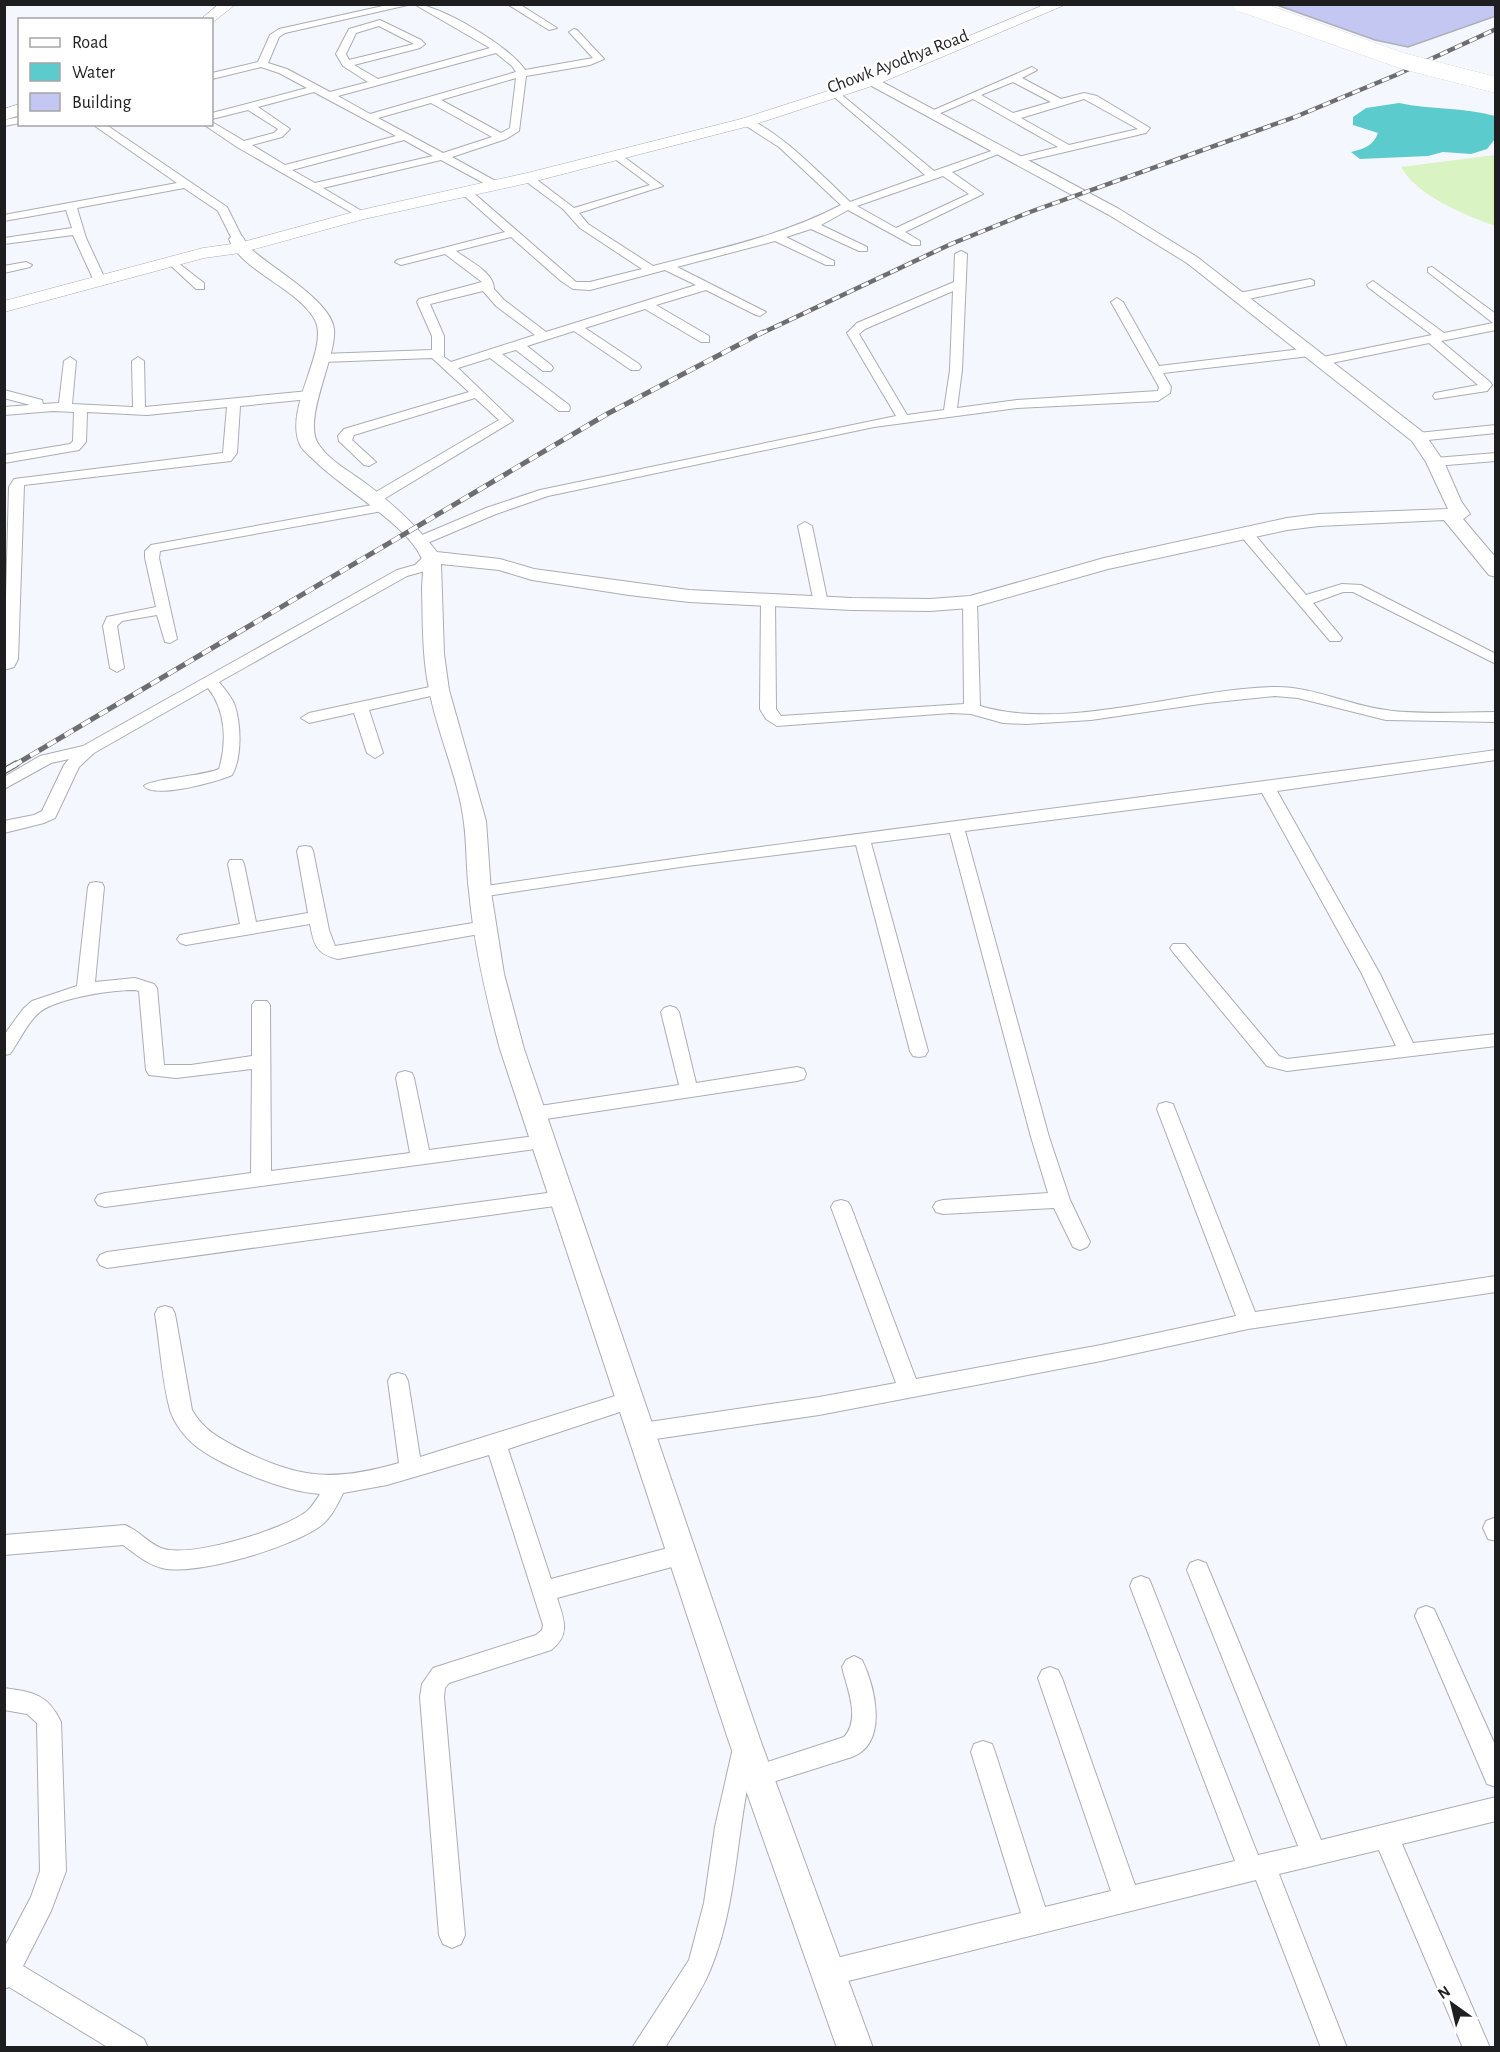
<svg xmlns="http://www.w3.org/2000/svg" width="1500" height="2052" font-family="'Alegreya Sans',sans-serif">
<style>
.green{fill:#d9f3c3}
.water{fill:#5bcbcd}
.building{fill:#c5c7f3;stroke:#aeafb6;stroke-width:1.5}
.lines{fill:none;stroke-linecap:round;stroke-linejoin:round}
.street-casing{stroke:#abadb4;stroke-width:2}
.secondary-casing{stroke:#abadb4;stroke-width:2}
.primary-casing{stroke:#abadb4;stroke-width:1}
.street{fill:#fff;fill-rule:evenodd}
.secondary{fill:#fff;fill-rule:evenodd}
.primary{fill:#fff;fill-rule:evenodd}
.rail-far2-casing{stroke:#6d6e72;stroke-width:4.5}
.rail-far1-casing{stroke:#6d6e72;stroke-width:5}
.rail-casing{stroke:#6d6e72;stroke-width:7}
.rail-far2{stroke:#fff;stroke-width:3;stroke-dasharray:8;stroke-linecap:butt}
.rail-far1{stroke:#fff;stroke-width:4;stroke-dasharray:10;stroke-linecap:butt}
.rail{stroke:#fff;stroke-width:4.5;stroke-dasharray:14;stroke-linecap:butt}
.primary-bridge-casing{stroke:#abadb4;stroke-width:16;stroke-linecap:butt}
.primary-bridge{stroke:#fff;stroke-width:16}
.labels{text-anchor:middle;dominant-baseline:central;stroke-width:5;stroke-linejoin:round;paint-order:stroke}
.far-street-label{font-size:18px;fill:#1e1e21;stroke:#fff}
</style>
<rect width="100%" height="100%" fill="#f5f7fe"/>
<path class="green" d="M1495,155V226C1465,215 1417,196 1401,167Z"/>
<path class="water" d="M1399,103C1431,110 1464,107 1495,116V139L1487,149L1471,154L1443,152L1428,156L1360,159L1351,152C1364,149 1373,146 1378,133L1353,125V117L1366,108Z"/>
<path class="building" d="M1274,4H1496V16L1408,47L1375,40Z"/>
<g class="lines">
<defs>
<g id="street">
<path d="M392,4H412L285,33L279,37L268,63L287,69L330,92L368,82L343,66L336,54L349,29L380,20L421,40L425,44L420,48L354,65L378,79L490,48L414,4C439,4 512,48 525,70L593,58L569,32L574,29L577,30L604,59L590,65L526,76L519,131L506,139L452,157L499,183V187H491L441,160L323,188L365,213V217L361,218L237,147L203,124H212V122L244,141L274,133L278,129L248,110L212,119V113L307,88L279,73L261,67L212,79V73L258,62L270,35L279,29ZM379,26L414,44L349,60L346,54L356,33ZM496,53L512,66L516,72L370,114L338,96ZM516,78L510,128L501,133L441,100ZM314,92L396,136L285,165L252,145L282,137L290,129L258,107ZM431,103L492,137L443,153L378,118ZM404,140L433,156L315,183L292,170Z"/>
<path d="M507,4H519L557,28L549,30Z"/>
<path d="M1032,67L1037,70L1022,78L1061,99L1084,93L1097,96L1150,128L1146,133L1018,163L1014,162V158L1058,147L973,99L936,115L927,113ZM1013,82L1051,102L1013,113L981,95ZM1084,99L1138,129L1069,145L1021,118Z"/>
<path d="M837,91L934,171L997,149L1001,148L1006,151L952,172L983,194L905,232L920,241V245H912L848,210L821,225L867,247V251H859L811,229L786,237L834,261V265H826L775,241L677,267L766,312L760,316L756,315L706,290L656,305L709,336V342H701L645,309L585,328L639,364L641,367L639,370H631L574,331L527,346L551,365L553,368L551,371H543L516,350L502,354L569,405L570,408L569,411H559L490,358L458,368L513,421L379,502H369L367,499L369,496L499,420L475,398L354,435L352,440L376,462L369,466L364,465L339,441L338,436L344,429L469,392L432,358L322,362L316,358L322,354L432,350V336L417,302L419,299L482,282L445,254L401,265L395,262L397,260L505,232L461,193V189H469L576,282H590L642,269L580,228L563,209L524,180V176H532L574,208L650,185L611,156L616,153L620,154L663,186L579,213L588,224L653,266C717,249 782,236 841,205L779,147L743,124V120C765,116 832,185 850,202L925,175L833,96L832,94ZM943,176L969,194L896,228L857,206ZM511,237L561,281L573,289L590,290L665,270L696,285L546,332L504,300L494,289C494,272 469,261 456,251ZM483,291L496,306L535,335L451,362L444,357V336L430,304Z"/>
<path d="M20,117V123L4,126V120Z"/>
<path d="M92,124H105L227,207L243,239L241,241H233L218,211L184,188L77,208L86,238L106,281L104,283H96L94,281L73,235L4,244V238L72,228L66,210L4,221V215L177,183Z"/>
<path d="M961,251L967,254L962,370L957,408L1017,400L1158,391L1159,387L1111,302L1117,298L1123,302L1159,366L1310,348L1316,352L1310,356L1163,373L1171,387L1170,393L1158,401L1017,408L874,427L548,496L496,514L425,544H415L413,541L415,538L486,508L540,490L896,416L847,333L857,323L954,282L955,254ZM953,291L950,370L944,410L907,415L859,334L865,329Z"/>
<path d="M173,259L204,283V289H196L169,264V260Z"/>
<path d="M26,262L32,265L30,267L4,273V266Z"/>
<path d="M1432,267L1496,314V330L1441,341L1490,382L1492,385L1487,391L1435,399L1433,396L1435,393L1478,385L1429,343L1322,365L1318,364L1316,361L1318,358L1432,335L1369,288L1367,285L1373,281L1444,333L1493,323L1428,272V268Z"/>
<path d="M1310,279L1314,281V285L1239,301L1233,297L1239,293Z"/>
<path d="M70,357L76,361L72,404L133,407L132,361L138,357L144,361L145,407L309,391L315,395L309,399L240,406L237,453L231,461L24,485L18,659L14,667L4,670L9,487L14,479L223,453L227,407L147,415L87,412L86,442L79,450L4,463V455L70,444L73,441L74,412L53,411L4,415V407L30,405L4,398V390L42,400L43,404L59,403L64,361Z"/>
<path d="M1496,425V433L1418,441L1411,437L1418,433Z"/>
<path d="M1496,453V461L1435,466L1428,462L1435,458Z"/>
<path d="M383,503L388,504L390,507L388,510L160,551L159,558L177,639L170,643L165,642L157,615L122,621L117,626L124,668L117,672L110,668L103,626L107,617L156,607L145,558V551L151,545Z"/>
<path d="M805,522L812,526L828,603L821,607L814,603L798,526Z"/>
<path d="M1245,528L1250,529L1306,595L1342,584L1361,585L1496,654V664L1353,592H1343L1313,603L1342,638L1340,641H1330L1240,535L1238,532L1240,529Z"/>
<path d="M431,553L438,557L425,571L407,576L219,682C225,690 232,697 235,706C241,725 242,758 232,775C217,782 154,799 144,786C150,779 204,776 219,769C227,743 226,710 208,688L94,753L79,767L55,818L44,823L4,833V821L34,815L42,811L64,765L69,759L51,763L4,789V777L40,756L83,746L397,570L415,565L426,554Z"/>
<path d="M768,596L775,600L776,709L781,716L964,704L963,602L970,598L977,602L980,706C1067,732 1183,689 1274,687C1312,686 1348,705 1386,710C1419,715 1461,712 1496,712V722L1386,720L1298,698L1275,696L1207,703L1091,720L1026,724L1003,723L971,714L951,713L777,726L766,719L760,709L761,600Z"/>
<path d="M439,685L447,690L444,693L369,710L383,753L375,758L367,753L354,713L309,723L301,718L309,713Z"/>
<path d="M1496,750V760L1277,791L1380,974L1413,1043L1496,1034V1046L1287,1071L1267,1066L1173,952L1170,948L1173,944H1185L1279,1056L1287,1059L1396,1046L1362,974L1262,793L965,831L1049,1137L1070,1200L1090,1242L1087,1247L1080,1250L1073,1247L1054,1208L943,1214L936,1212L933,1207L936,1202L943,1200L1048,1193L1031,1137L950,833L871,843L928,1051L925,1056L919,1057L913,1056L910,1051L856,845L687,866L480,897L474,896L472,892L474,888L480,887C818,836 1157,797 1496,750Z"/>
<path d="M305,846L311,847L313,851L329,930L335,946L485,921L491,923L494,927L491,931L485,933L338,959C316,954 314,945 310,924L186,945L180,943L177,939L180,935L240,924L228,864L230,860H242L244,864L256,922L308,913L297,851L299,847Z"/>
<path d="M96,882L102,883L104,887L95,982L135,978L154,984L157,988L164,1065H191L252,1056V1005L255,1001H267L270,1005L271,1171L410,1153L396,1078L398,1073L405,1071L412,1073L414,1078L429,1150L543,1135L550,1137L552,1142L550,1147L105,1207L98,1205L95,1200L98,1195L105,1193L251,1173L252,1069L176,1078L149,1075L146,1070L139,991L135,990C111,990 66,997 44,1009C30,1017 20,1040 10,1054L4,1055V1035L23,1009L32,1001L77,986L88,887L90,883Z"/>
<path d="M670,1006L676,1008L679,1012L696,1083L797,1067L804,1069L806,1074L804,1079L797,1081L533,1121L526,1119L524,1114L526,1109L533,1107L679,1085L661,1012L664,1008Z"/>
<path d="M1166,1102L1173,1104L1175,1109L1255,1312L1496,1276V1292L1248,1329L1101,1361L819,1415L642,1441L634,1438L631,1432L634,1426L642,1423L819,1397L896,1383L831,1207L834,1202L841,1200L848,1202L851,1207L916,1379L1101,1345L1236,1316L1157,1109L1159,1104Z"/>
<path d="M562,1191L569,1193L572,1198L569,1203L562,1205L107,1268L100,1265L97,1260L100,1255L107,1252Z"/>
<path d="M165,1306L172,1308L175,1314L192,1410C204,1431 221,1439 242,1450C301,1480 336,1481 399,1463L388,1381L391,1375L398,1373L405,1375L408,1381L420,1457L631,1391L638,1394L642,1400L638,1406L508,1449L551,1579L683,1544L691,1547L694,1554L691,1561L683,1564L557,1598C564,1619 571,1635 551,1650L449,1683L445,1688L444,1697L465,1935L461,1944L452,1948L443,1944L439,1935L420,1697L422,1684L433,1668L536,1635L542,1630L543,1625L489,1455L387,1485L343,1493C338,1504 332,1516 323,1524C297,1546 195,1577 162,1568C146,1564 136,1554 123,1545L4,1555V1535L125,1525C140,1531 151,1546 164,1549C194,1557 282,1530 306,1512C312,1507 316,1500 320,1494C286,1492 225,1468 197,1447C185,1438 174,1423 170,1410C162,1381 160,1344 155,1314L158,1308Z"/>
<path d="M1494,1518L1496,1519V1541L1488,1539L1483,1528L1486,1521Z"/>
<path d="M1198,1560L1206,1563L1209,1570L1321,1840L1496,1797V1821L1402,1844L1490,2048H1463L1379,1850L1279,1874L1347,2048H1321L1256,1880L828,1986L819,1982L815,1973L819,1964L828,1960L1021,1913L971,1752L974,1744L983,1741L992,1744L995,1752L1045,1907L1111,1891L1038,1678L1042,1670L1050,1667L1058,1670L1062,1678L1135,1885L1235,1861L1130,1586L1133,1579L1141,1576L1149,1579L1152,1586L1258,1855L1298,1846L1187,1570L1190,1563Z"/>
<path d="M1426,1606L1434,1609L1496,1747V1787L1487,1784L1415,1616L1418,1609Z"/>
<path d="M854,1656L862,1660C875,1687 889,1743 852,1757L757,1787L748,1784C736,1845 735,1910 711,1968C700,1996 680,2022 665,2048H632L689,1960L704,1903L715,1827L735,1739L744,1736L753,1739L756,1747L752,1767L844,1737C861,1719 847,1688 842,1667L846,1660Z"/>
<path d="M4,1688C33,1692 48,1694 61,1722L66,1871L51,1911L23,1966L144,2039L148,2048H109L9,1987L4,1989V1948L31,1897L40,1871L37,1723L27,1714L4,1710Z"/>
</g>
<path id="secondary" d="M873,77L1119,209L1197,257L1424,433L1444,462L1461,501L1470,514L1463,519L1496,558V577L1489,575L1444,520L1319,526L1287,530L1108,569L970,608L930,611L852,610L689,602L629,595L532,580L499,570L441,564L444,654L449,690L486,821L491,892L504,974L524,1049L761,1742L873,2048H837L729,1742L500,1049C486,997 474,945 469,891C466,869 467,845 464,823C459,779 437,733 429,689C422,656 423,622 422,589C422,580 425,565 421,557C407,525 342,488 316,462C311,457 303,451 300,445C283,408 330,349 315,320C299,289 240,270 229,239L232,236H242C245,240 246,244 249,247C269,267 331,300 334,329C337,357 301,421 319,445C330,461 349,471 364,482C392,503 416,525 437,552L500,559L534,569L689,590L852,598L930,599L970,596L1104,558L1287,518L1319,514L1448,509L1426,462L1412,441L1187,263L1109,215L868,84L866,81Z"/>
<g id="primary">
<path d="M219,4H236L212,23V20H200Z"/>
<path d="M1046,4H1067L878,84L753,125L528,183L364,219L240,253L204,258L4,312V301L203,248L239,243L361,210L527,173L741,119L868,78Z"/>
<path d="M20,104V115L4,120V109Z"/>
</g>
</defs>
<use href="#street" class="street-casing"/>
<use href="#secondary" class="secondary-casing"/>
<use href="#primary" class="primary-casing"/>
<use href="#street" class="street"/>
<use href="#secondary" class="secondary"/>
<use href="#primary" class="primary"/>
<defs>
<path id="rail-far2" d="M760,334L951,244L1030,212L1295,117L1396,75L1496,29"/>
<path id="rail-far1" d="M13,766L607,414L763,332"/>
<path id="rail" d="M4,771L16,764"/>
</defs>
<use href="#rail-far2" class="rail-far2-casing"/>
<use href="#rail-far1" class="rail-far1-casing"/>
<use href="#rail" class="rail-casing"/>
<use href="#rail-far2" class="rail-far2"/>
<use href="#rail-far1" class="rail-far1"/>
<use href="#rail" class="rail"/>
<defs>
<path id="primary-bridge" d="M1242,4L1403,61L1496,85"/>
</defs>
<use href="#primary-bridge" class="primary-bridge-casing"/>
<use href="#primary-bridge" class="primary-bridge"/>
</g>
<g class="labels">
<g class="far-street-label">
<text transform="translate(898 62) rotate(-21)">Chowk Ayodhya Road</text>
</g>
</g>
<rect width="1500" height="2052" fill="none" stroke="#1e1e21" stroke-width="12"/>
<rect x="18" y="18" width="195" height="108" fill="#ffffff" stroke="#a5a5a6" stroke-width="1.5"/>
<rect x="30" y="38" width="30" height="9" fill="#ffffff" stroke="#a5a5a6" stroke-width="1.5"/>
<text x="72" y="48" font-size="18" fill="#1e1e21">Road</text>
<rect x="30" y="63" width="30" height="18" fill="#5bcbcd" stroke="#a5a5a6" stroke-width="1.5"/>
<text x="72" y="78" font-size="18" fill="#1e1e21">Water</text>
<rect x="30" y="93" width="30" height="18" fill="#c5c7f3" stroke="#a5a5a6" stroke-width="1.5"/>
<text x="72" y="108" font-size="18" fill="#1e1e21">Building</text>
<g transform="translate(1452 2004) rotate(326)" stroke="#ffffff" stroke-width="4.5" paint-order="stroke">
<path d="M0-4.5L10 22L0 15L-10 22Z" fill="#1e1e21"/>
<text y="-9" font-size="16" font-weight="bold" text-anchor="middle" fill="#1e1e21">N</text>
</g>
</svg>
